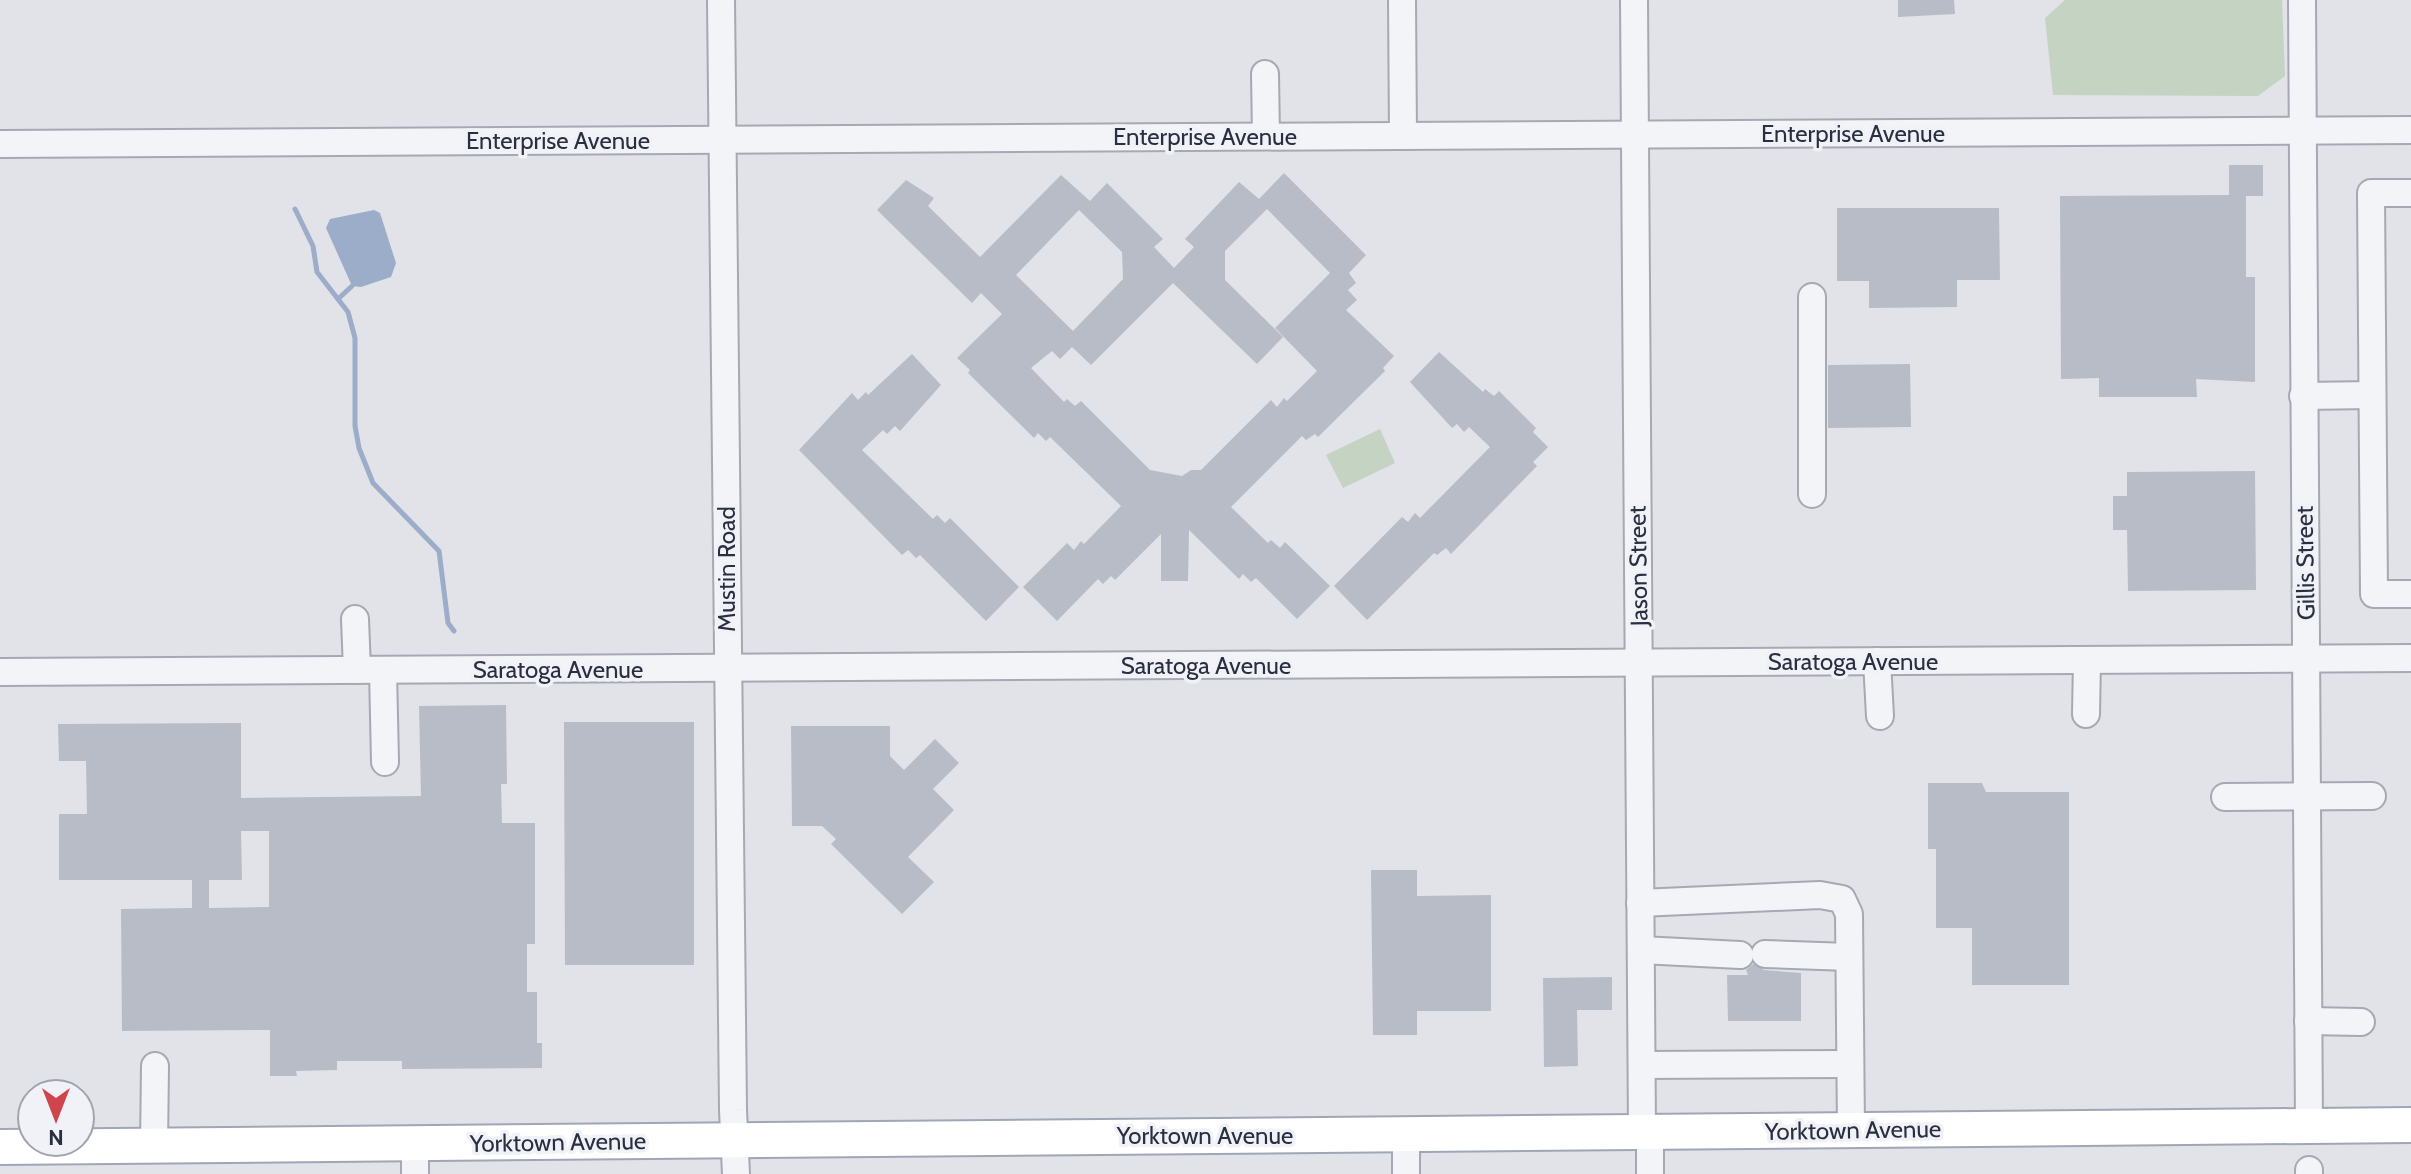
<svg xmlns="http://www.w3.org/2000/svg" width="2411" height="1174" font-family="Cabin,sans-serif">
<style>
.green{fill:#c4d3c2}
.water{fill:#9cadc9}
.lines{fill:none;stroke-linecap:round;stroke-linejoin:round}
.stream{stroke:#9cadc9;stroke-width:5}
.building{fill:#b8bcc6;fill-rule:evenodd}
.minor-casing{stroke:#a6a9b3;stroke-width:30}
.major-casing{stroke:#a0a6b5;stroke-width:38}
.minor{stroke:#f3f4f8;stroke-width:26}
.major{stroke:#fff;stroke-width:34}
.labels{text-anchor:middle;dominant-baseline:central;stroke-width:7;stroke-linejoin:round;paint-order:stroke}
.street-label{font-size:24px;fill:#292f41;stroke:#f0f2f7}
</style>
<rect width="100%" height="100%" fill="#e1e3e9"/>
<g class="green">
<path d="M2065,0H2282L2285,76L2258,96L2053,95L2045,18Z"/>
<path d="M1380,429L1395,463L1343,488L1326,455Z"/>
</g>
<path class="water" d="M374,210L380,213L396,263L391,277L361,287L352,286L326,228L330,219Z"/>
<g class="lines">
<g class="stream">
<path d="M295,209L313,246L317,272L348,312L355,338V426L359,448L373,483L439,551L448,623L454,631"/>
<path d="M338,299L352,286"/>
</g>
</g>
<g class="building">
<path d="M1898,0H1954L1955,14L1898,17Z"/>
<path d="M2229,165H2263V196H2246V277H2255V382L2196,379L2197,397H2099V378L2061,379L2060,196L2229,195Z"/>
<path d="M1284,173L1366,255L1349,273L1356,283L1348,290L1357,300L1346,310L1394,356L1383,368L1385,371L1318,437L1315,434L1306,440L1302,436L1231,507L1268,543L1271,540L1280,548L1285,542L1330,586L1297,619L1256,578L1251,582L1243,574L1239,579L1189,530L1188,581H1161V534L1115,580L1111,576L1103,584L1098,579L1057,621L1023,587L1067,543L1074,550L1081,541L1084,544L1121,506L1050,437L1046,441L1038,433L1034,438L968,373L970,370L957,358L1002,314L981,293L972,303L877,210L906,180L934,198L928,206L980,257L1061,175L1090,201L1107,183L1163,239L1154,247L1174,268L1194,247L1185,239L1239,182L1259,199ZM1267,209L1330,273L1275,328L1317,371L1287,401L1284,398L1277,407L1271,400L1201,470H1191L1182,476L1150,470L1081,401L1075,406L1067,399L1064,402L1031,368L1052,351L1060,359L1072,347L1091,365L1173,283L1257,364L1283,337L1225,280V251ZM1079,210L1122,252L1123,279L1073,331L1016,275Z"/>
<path d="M1837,208H1999L2000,280H1957V307L1869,308V281H1837Z"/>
<path d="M1439,352L1483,392L1485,389L1494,396L1499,391L1536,428L1533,432L1548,447L1533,462L1537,466L1451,554L1446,548L1437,555L1434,553L1367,620L1334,586L1402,517L1408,522L1415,513L1420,518L1490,447L1469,427L1464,432L1457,424L1452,428L1410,382Z"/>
<path d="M912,354L941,385L900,431L895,426L887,434L883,430L862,450L933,519L937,515L945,523L950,518L1019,587L986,621L920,555L916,558L908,550L902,555L799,450L852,393L858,400L866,392L868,395Z"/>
<path d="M1910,364L1911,427L1828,428V365Z"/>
<path d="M2255,471L2256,590L2128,591L2127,530H2113V496H2127V472Z"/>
<path d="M506,705L507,784H501L502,823H535V944H527V992H537V1043H542V1068L402,1069V1061H337V1070L296,1071L297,1076H270V1030L122,1031L121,909L192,908V880H59V814H87L86,761H59L58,724L241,723V798L421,796L419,706ZM241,831H269V907L209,908V880H242Z"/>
<path d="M564,722H694V965H565Z"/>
<path d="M791,726H890V756L904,770L935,739L959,763L933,789L954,810L908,857L934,882L902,914L831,844L836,839L822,826H792Z"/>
<path d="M1928,783H1982L1986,792H2069V985H1972V928H1936V849H1928Z"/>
<path d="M1371,870H1417V896L1491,895V1011H1417V1035H1373Z"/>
<path d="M1753,964L1764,970L1801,973V1021H1728L1727,975H1748L1746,970Z"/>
<path d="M1612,977V1010H1577L1578,1066L1544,1067L1543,978Z"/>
</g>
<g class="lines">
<defs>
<g id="minor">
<path d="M721,0L733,1110L736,1174"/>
<path d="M1402,0L1403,135"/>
<path d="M1634,0L1642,1131"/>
<path d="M2302,0L2309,1125"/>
<path d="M1265,74L1266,136"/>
<path d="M0,144L2411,130"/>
<path d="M2411,193H2371L2374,594H2411"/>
<path d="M2303,396L2372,395"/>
<path d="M1812,494V297"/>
<path d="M355,619L357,670"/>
<path d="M1877,661L1880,716"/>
<path d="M383,670L385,762"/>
<path d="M0,672L2411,658"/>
<path d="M2086,714L2087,660"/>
<path d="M2225,797L2372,796"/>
<path d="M1640,903L1820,895L1842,899L1849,914L1851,1130"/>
<path d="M1641,950L1740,955"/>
<path d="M1765,954L1849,957"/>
<path d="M2308,1021L2361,1022"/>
<path d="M1642,1065L1849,1064"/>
<path d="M1650,1131V1174"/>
<path d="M1406,1133V1174"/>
<path d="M415,1145V1174"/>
<path d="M154,1146L155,1066"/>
<path d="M2309,1170V1174"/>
</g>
<path id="major" d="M0,1147L2411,1125"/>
</defs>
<use href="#minor" class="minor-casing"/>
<use href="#major" class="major-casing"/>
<use href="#minor" class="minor"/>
<use href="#major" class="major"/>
</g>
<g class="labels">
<g class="street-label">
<text x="1853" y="133">Enterprise Avenue</text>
<text x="1205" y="136">Enterprise Avenue</text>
<text x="558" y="140">Enterprise Avenue</text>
<text transform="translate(2305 563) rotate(-91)">Gillis Street</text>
<text transform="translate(1638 566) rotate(-91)">Jason Street</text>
<text transform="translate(726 569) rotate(-90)">Mustin Road</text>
<text x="1853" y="661">Saratoga Avenue</text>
<text x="1206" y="665">Saratoga Avenue</text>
<text x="558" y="669">Saratoga Avenue</text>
<text transform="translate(1853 1130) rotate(-1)">Yorktown Avenue</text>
<text x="1205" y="1135">Yorktown Avenue</text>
<text transform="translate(558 1142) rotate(-1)">Yorktown Avenue</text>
</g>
</g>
<g transform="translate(56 1118) rotate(180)"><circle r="38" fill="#f0f2f7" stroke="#a0a4ae" stroke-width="2"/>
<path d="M0-6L14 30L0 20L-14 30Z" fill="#ce464c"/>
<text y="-12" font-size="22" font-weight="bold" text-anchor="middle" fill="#292f41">N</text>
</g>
</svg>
